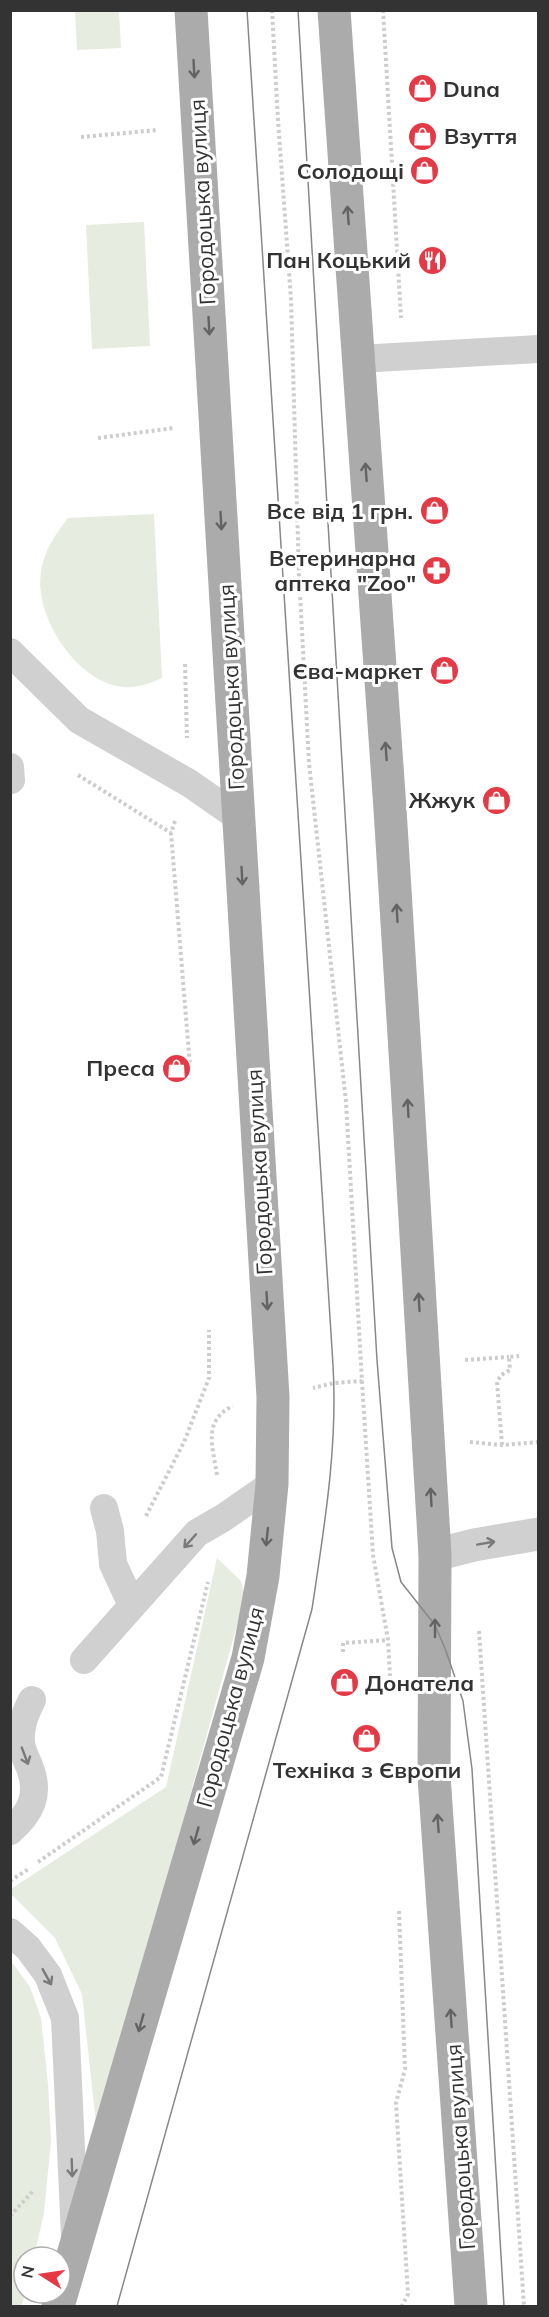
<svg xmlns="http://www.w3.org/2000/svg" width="549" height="2317" font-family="Mulish,sans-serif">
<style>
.green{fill:#e6ecdf}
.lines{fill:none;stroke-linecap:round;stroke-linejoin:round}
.path{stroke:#cdcdcd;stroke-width:4;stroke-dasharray:3 3;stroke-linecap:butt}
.service{stroke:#d0d0d0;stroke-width:28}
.tertiary{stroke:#d0d0d0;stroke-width:33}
.primary{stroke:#ababab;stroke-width:33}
.tram{stroke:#888;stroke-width:1.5}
.oneway{stroke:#636363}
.oneway2{stroke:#7a7a7a}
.labels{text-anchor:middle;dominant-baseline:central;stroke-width:6;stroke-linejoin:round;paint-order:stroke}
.poi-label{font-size:22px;font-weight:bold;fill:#333;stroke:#fff;text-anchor:end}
.street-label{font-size:22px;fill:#333;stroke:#fff}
</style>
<rect width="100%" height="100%" fill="#fff"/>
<g class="green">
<path d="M75,11H119L121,48L77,50Z"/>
<path d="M144,222L150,346L92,349L86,225Z"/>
<path d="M154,514L162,678C148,684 133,690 117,686C73,677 31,611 42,567C46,547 56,534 68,518Z"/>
<path d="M217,1558L241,1581L245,1596L97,2133L82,1994L55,1938L11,1894V1889L166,1787Z"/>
<path d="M11,1961L30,1987L41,2018L48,2084L51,2141L44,2213L34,2257H24L25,2293L22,2306H10Z"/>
</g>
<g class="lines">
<g class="path">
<path d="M272,10L278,120L291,299L299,575L309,763L346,1102L362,1381L334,1383L313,1388"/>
<path d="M383,10L401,318"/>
<path d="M81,137L158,130"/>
<path d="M98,438L174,428"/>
<path d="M185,664L187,738"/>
<path d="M78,775L171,833"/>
<path d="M175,821L171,833L190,1066"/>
<path d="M465,1360L509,1357"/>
<path d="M362,1381L373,1555L388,1640L390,1676"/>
<path d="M470,1442L502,1445L538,1442"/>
<path d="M502,1445L497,1382L501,1375L510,1370L509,1357L519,1356"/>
<path d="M217,1475C213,1448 202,1420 233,1406"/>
<path d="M146,1516L184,1442L209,1378V1330"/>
<path d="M479,1631L524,2306"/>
<path d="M343,1652V1643L388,1640"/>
<path d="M38,1862L161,1777L208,1582"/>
<path d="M10,1881L30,1868"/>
<path d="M399,1911L405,2069L396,2103L408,2294L402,2306"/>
<path d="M10,2216L34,2190"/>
</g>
<g class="service">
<path d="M358,359L538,349"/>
<path d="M10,652L79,720L189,783L238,817"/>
<path d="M10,767L11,780"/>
<path d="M104,1508L110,1531L113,1564L132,1605"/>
<path d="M84,1660L197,1533L223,1518L272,1484"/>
<path d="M10,1831C31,1813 40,1795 30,1768C27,1760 21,1750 21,1741C20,1726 25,1714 32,1700"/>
<path d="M10,1932L28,1948L48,1975L65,2018L75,2236"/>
</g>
<path class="tertiary" d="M435,1555L474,1545L538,1534"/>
<g class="primary">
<path d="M334,10L390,809L407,1084L435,1555L434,1776L471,2306"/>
<path d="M58,2306L248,1658L263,1576L272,1484L273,1397L191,10"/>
</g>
<g class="tram">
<path d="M298,10L377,1360L392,1548L401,1582L435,1625L446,1651L463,1701L472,1769L504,2306"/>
<path d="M117,2306L312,1609C324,1528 338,1447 333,1365L247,10"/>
</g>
</g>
<defs><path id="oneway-shaft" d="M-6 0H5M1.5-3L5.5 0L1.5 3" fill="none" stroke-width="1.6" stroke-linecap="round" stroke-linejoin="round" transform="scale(1.5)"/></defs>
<g class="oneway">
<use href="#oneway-shaft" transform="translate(194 69) rotate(87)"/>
<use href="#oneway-shaft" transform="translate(348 215) rotate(-94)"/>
<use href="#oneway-shaft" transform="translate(209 326) rotate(87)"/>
<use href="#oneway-shaft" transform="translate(366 472) rotate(-94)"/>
<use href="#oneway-shaft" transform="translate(221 521) rotate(87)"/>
<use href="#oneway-shaft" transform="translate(386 751) rotate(-94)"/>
<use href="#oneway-shaft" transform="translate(242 876) rotate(87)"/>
<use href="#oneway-shaft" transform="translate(397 913) rotate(-93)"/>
<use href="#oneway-shaft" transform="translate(408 1108) rotate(-93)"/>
<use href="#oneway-shaft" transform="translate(267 1301) rotate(87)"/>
<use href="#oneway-shaft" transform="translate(419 1302) rotate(-93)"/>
<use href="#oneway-shaft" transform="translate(431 1497) rotate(-93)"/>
<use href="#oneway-shaft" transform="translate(267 1537) rotate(96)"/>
<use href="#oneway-shaft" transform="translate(435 1628) rotate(-90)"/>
<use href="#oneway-shaft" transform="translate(438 1823) rotate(-94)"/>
<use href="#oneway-shaft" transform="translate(196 1836) rotate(106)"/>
<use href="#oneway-shaft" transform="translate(451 2018) rotate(-94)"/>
<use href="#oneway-shaft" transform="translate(141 2023) rotate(106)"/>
</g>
<g class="oneway2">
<use href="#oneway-shaft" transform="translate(190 1541) rotate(132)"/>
<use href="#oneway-shaft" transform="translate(486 1543) rotate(-10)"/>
<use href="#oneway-shaft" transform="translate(25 1756) rotate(69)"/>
<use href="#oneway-shaft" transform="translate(47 1977) rotate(61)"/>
<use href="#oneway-shaft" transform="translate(72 2168) rotate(88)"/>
</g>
<defs>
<symbol id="shop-disc" viewBox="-11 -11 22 22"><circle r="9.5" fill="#e63946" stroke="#fff"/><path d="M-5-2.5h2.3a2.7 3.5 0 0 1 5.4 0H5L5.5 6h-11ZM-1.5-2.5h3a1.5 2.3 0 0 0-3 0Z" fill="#fff"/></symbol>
<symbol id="restaurant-disc" viewBox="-11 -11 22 22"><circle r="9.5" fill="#e63946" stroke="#fff"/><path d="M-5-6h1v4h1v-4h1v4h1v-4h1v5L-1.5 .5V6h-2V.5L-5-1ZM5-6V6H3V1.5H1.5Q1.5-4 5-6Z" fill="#fff"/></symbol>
<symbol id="pharmacy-disc" viewBox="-11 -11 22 22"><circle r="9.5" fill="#e63946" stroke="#fff"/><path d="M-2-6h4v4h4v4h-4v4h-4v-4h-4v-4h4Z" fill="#fff"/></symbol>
</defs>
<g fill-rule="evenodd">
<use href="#shop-disc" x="406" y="72" width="33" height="33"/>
<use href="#shop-disc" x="406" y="120" width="33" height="33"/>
<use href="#shop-disc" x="408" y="154" width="33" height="33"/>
<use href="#restaurant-disc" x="416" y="244" width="33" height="33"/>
<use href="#shop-disc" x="418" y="494" width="33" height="33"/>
<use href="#pharmacy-disc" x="420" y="554" width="33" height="33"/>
<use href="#shop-disc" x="428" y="654" width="33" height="33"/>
<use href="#shop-disc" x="480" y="784" width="33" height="33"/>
<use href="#shop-disc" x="160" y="1052" width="33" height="33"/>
<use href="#shop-disc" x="328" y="1666" width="33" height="33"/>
<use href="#shop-disc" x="350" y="1722" width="33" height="33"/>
</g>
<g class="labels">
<g class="poi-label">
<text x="443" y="89" text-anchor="start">Duna</text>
<text x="444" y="136" text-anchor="start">Взуття</text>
<text x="404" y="171">Солодощі</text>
<text x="411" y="260">Пан Коцький</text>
<text x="413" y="511">Все від 1 грн.</text>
<text x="416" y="558">Ветеринарна<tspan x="416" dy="25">аптека "Zoo"</tspan></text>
<text x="423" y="671">Єва-маркет</text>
<text x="475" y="800">Жжук</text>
<text x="155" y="1068">Преса</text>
<text x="365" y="1683" text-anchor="start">Донатела</text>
<text x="367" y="1770" text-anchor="middle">Техніка з Європи</text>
</g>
<g class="street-label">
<text transform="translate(202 202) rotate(-93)">Городоцька вулиця</text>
<text transform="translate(231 687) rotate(-93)">Городоцька вулиця</text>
<text transform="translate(259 1172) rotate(-93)">Городоцька вулиця</text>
<text transform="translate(230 1707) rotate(-75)">Городоцька вулиця</text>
<text transform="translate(460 2147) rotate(-94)">Городоцька вулиця</text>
</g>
</g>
<rect width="549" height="2317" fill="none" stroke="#333333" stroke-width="24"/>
<g transform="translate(42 2275) rotate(282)"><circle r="28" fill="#ffffff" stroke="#adadad" stroke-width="1.5"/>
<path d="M0-4.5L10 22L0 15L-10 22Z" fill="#e63946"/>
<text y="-9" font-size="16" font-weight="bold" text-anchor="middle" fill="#333333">N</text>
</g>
</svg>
